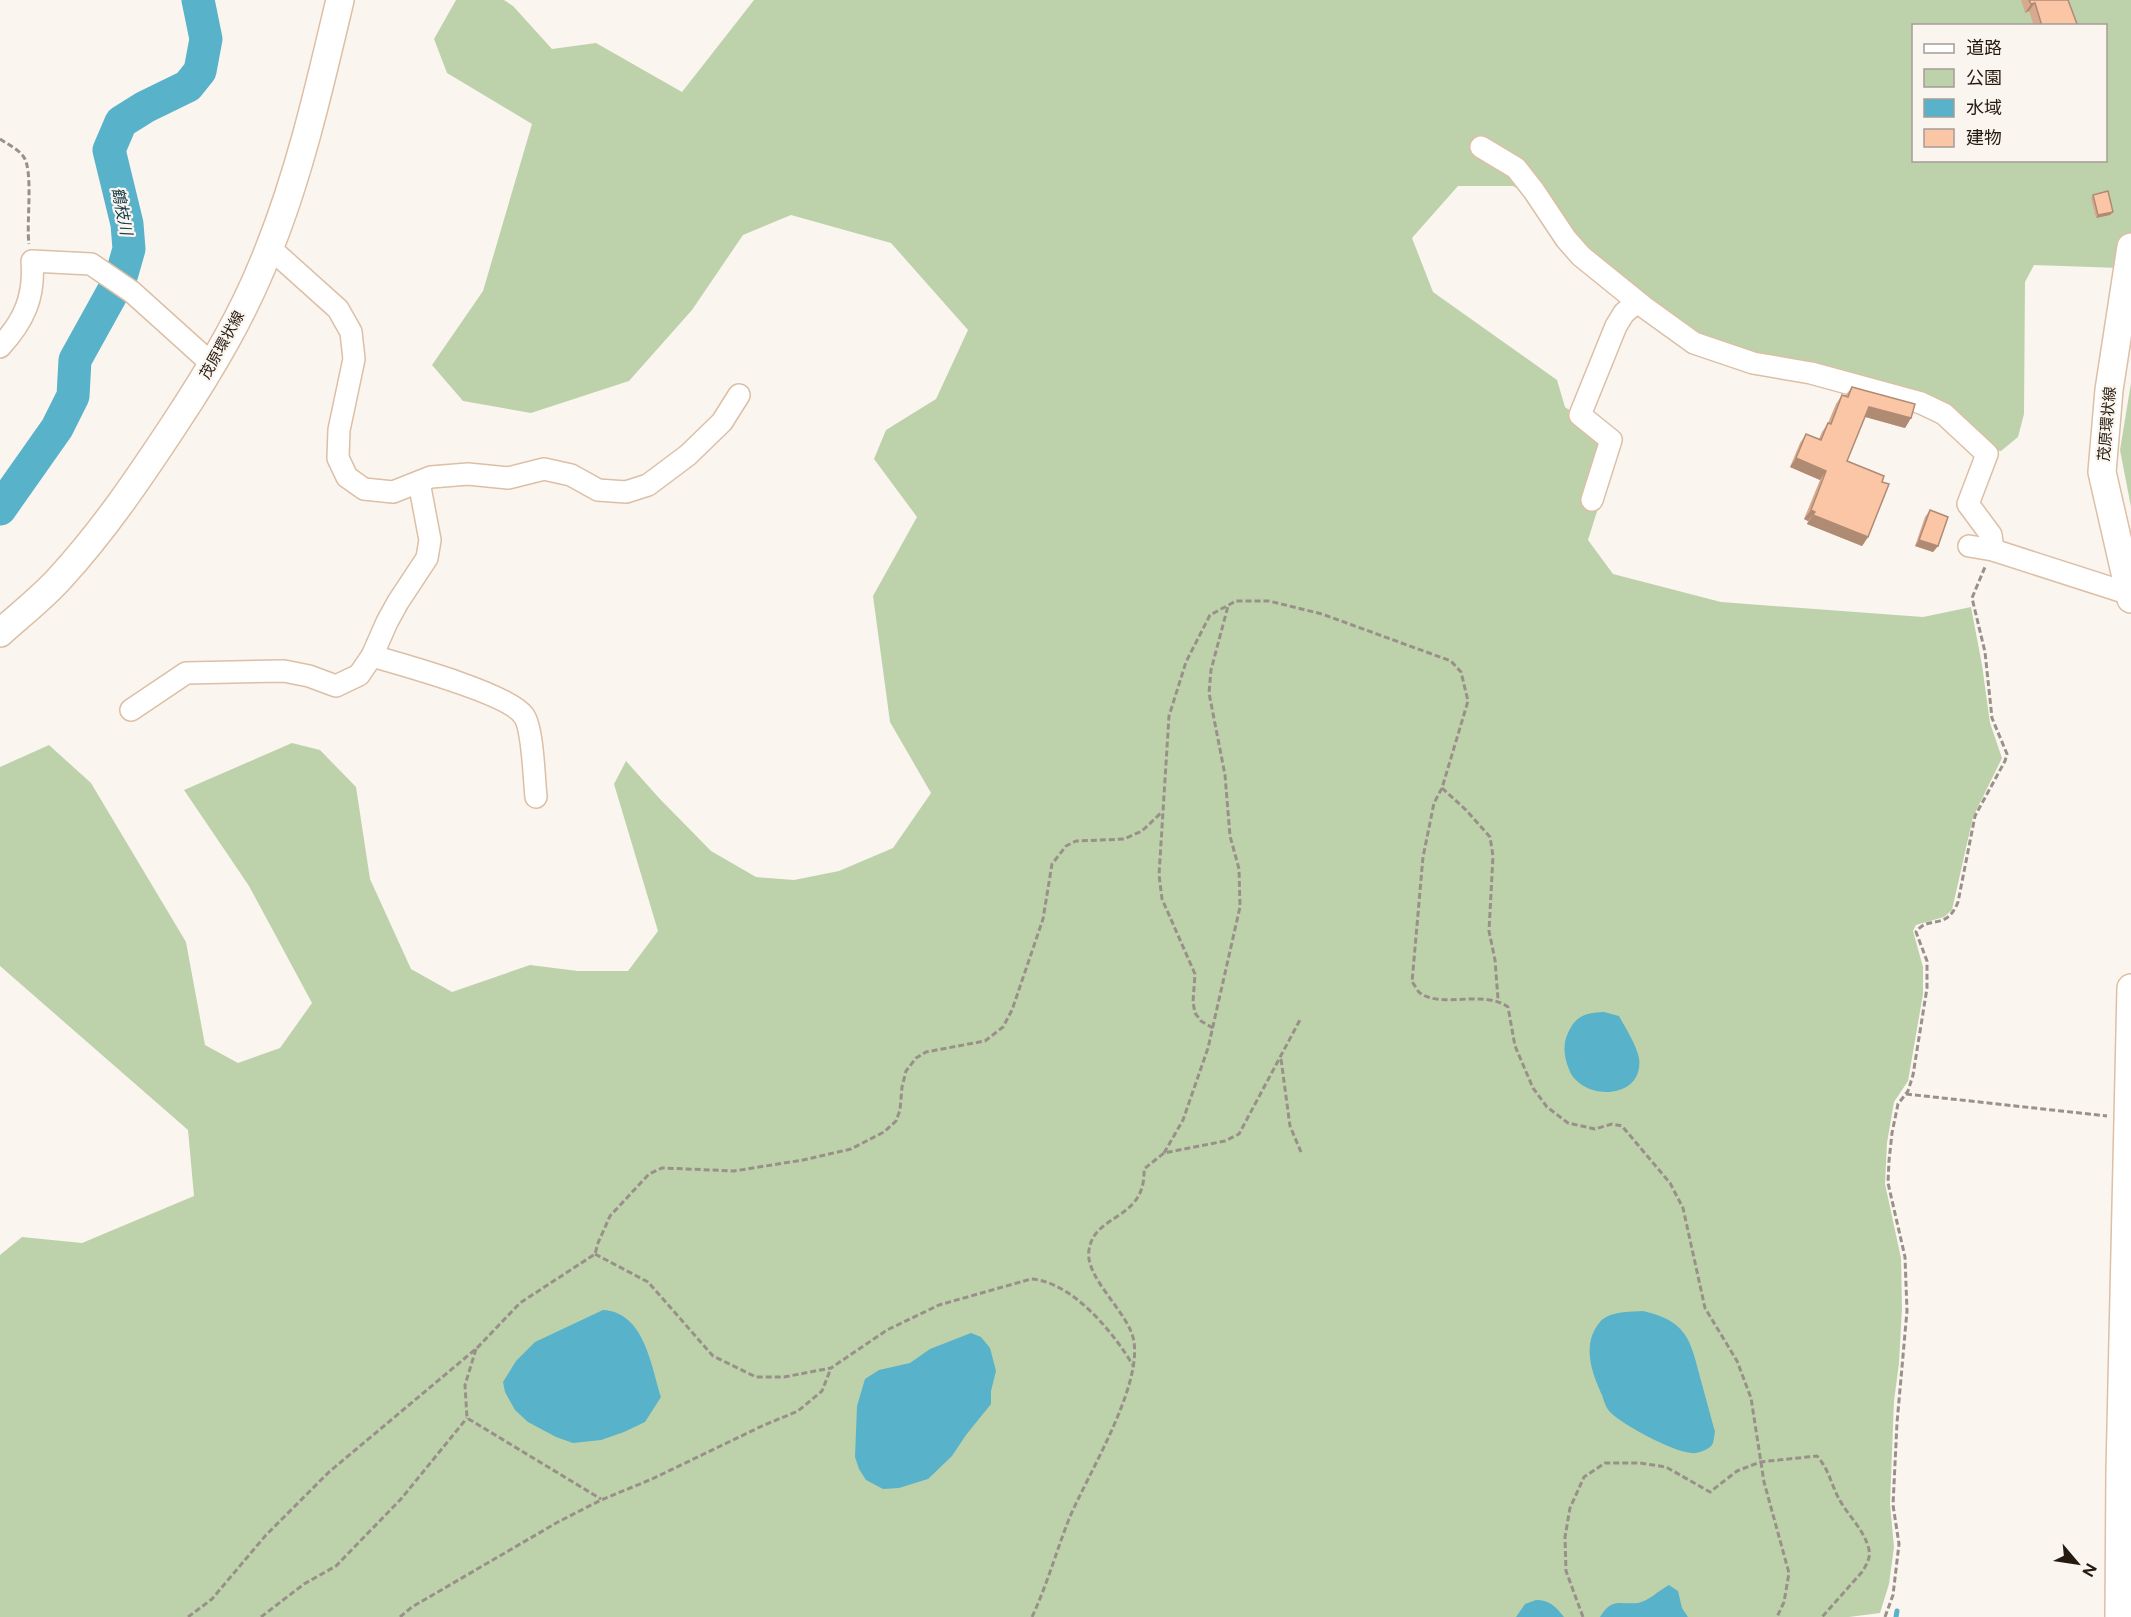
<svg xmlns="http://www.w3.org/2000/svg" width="2131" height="1617" font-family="Figtree,'Noto Sans JP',sans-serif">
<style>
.green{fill:#bdd2ab;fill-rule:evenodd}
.water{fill:#58b2c9}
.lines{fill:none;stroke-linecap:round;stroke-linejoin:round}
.stream{stroke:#58b2c9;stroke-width:5}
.river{stroke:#58b2c9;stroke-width:33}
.minor-casing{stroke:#dcbfa5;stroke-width:24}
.major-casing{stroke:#dcbfa5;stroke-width:30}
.path{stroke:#999189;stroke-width:3;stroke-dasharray:6 3;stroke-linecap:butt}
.minor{stroke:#fff;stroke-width:21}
.major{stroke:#fff;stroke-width:27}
.wall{fill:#d7aa8f}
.shaded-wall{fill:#af8b74}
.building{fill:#fac6a6;stroke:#af8b74;stroke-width:1.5}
.labels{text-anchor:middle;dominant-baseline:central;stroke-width:4.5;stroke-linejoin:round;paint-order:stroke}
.street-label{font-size:15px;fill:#251a10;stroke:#fbf5f0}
.water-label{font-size:16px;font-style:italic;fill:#17404a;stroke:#fbf5f0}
</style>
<rect width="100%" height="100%" fill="#fbf5f0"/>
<g class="green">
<path d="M456,0H504L513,6L552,49L596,43L682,92L754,0H2131V309L2119,268L2034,265L2025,282L2024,414L2018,437L2001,451L1988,450L1941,406L1736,355L1639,299L1528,194L1513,186H1458L1412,238L1433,292L1557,380L1565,407L1618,445L1588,540L1613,574L1721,602L1923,617L1971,607L1982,665L1990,723L2002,758L1973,817L1952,910L1944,917L1916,925L1913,931L1923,967V994L1908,1081L1894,1102L1887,1143L1885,1184L1901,1258L1902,1308L1899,1363L1894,1401L1890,1504L1894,1547L1889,1584L1880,1613L1849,1617H0V1255L22,1237L82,1243L194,1196L188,1130L0,966V767L49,745L91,783L186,942L205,1045L238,1063L280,1048L312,1003L249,886L184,790L292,743L320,750L356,787L370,879L411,969L452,992L530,965L578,971H628L658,931L614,784L626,761L659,798L711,851L756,877L794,880L839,871L893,848L931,793L890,722L873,596L917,517L874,459L886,430L936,399L968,330L891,243L791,215L743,235L692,310L629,381L531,413L463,401L432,365L483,291L532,124L447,73L434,39ZM1914,26H2106V160H1914Z"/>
<path d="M2131,383V507L2120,450Z"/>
</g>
<g class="water">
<path d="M1604,1012L1619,1016C1626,1029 1636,1044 1639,1058C1644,1095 1596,1101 1576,1080C1571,1076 1569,1069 1567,1064C1564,1054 1563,1043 1568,1033C1576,1015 1586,1013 1604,1012Z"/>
<path d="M603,1310C644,1312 651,1365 661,1397L645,1422L624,1432L601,1440L573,1443L556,1437L528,1422L515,1410L505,1392L503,1382L516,1361L535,1342Z"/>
<path d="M1643,1311C1686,1321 1690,1338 1700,1377C1705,1395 1710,1414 1715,1432C1714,1436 1714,1442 1712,1445C1708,1450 1697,1454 1691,1453C1672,1451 1624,1426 1610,1412C1606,1408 1604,1401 1602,1395C1592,1373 1581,1344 1600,1322C1609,1311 1630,1312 1643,1311Z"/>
<path d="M971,1333L981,1337L990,1348L996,1371L991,1391V1404L966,1435L952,1456L928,1479L899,1488L883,1489L866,1480L859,1469L855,1457L857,1406L865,1379L879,1370L910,1363L930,1349Z"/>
<path d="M1669,1585L1678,1591L1682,1608L1688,1617H1600C1612,1597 1620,1605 1638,1603C1649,1601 1659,1590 1669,1585Z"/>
<path d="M1536,1600C1550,1600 1556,1607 1564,1617H1516L1525,1604Z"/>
</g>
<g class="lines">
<path class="stream" d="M1896,1617L1897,1611"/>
<path class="river" d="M0,509L57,428L73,396L75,360L121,277L129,249L127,224L109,150L121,122L145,107L188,86L200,71L206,39L198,0"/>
<defs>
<g id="minor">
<path d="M1481,147L1516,168L1534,191L1566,239L1581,256L1644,307L1694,343L1753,363L1811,373L1921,403L1944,414L1987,454L1968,504L1991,535L1993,550"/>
<path d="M270,248L338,309L351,332L354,359L339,430L338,458L347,477L364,489L393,492L431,477L468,474L508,478L544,469L571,475L598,490L626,492L648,485L688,455L722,422L739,395"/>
<path d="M0,347C24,321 35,297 32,261L91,264L132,292L213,365"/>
<path d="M1592,500L1611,440L1580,415L1616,326L1624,313L1637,302"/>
<path d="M1969,546L1993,550L2130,594"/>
<path d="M372,656C400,664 510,694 524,716C533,729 534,779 536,797"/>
<path d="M131,710L186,673L284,671L309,676L336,686L359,675L372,656L387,622L398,602L427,558L430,540L419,482"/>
</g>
<g id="major">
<path d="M2131,247L2109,390L2102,472L2131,599"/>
<path d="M0,633C20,615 42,598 60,578C104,530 139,478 174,425C211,369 245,312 269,249C301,169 320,84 340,0"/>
<path d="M2119,1617L2120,1471L2131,988"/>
</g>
</defs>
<use href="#minor" class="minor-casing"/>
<use href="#major" class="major-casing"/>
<g class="path">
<path d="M0,139C7,144 18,149 23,156C34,169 26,223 29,244"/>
<path d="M1442,788L1466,810L1490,837L1493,856L1489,931L1495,960L1498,999"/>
<path d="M1213,1028L1201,1021L1195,1013L1193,1002L1195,974L1162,899L1159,875L1169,716L1186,662L1210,615L1236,601H1269L1322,614L1451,661L1461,672L1468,701L1442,788L1434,803L1423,857L1412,982C1415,985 1417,991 1420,993C1442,1009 1483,989 1508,1007L1515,1046L1533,1088L1547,1107L1568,1123L1595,1129L1612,1124L1622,1126L1670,1183L1683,1208L1705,1308L1737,1361L1751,1398L1764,1482L1789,1573L1784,1602L1777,1617"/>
<path d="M1281,1059L1290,1126L1301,1152"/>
<path d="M1906,1094L2107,1116"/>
<path d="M1164,1153L1183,1120L1208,1048L1240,907L1239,869L1230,836L1225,775L1209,693L1211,670L1228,606"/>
<path d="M595,1254L648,1282L713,1356L756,1377H784L831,1368L887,1330L939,1305L1031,1279C1073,1282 1114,1333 1134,1367"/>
<path d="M476,1349L465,1385L467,1418L601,1499"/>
<path d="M188,1617L212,1599L266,1535L329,1472L477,1348L520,1303L595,1254L598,1243L610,1216L649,1174L662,1168L734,1171L803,1160L851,1149L884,1132L896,1121L900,1110L902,1087L906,1071L916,1058L926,1052L985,1041L1003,1027L1012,1010L1043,919L1052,864L1066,846L1076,841L1124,839L1142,831L1162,812"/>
<path d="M261,1617L304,1584L336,1566L401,1499L467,1418"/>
<path d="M400,1617L412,1607L558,1522L601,1500L652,1479L762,1426L798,1411L822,1391L831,1368"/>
<path d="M1032,1617C1047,1585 1056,1552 1069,1519C1088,1474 1141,1389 1134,1342C1130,1313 1084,1278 1089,1250C1094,1213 1146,1221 1144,1169L1164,1153L1225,1141L1239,1134L1301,1018"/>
<path d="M1583,1617L1566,1571L1565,1537L1570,1508L1584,1477L1605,1463H1640L1666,1467L1710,1492L1737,1471L1760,1462L1817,1456C1828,1468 1831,1483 1838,1497C1847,1515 1865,1530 1869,1550C1871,1557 1866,1566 1862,1572L1822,1617"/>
<path d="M1885,1617L1893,1595L1899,1544L1893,1505L1897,1423L1907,1311L1905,1257L1888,1183L1889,1161L1892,1133L1898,1104L1908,1091L1913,1075L1927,988V961L1916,932C1929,914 1946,932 1958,902L1975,816L2005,761L2007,754L1992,718L1985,652L1972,598L1985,567"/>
</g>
<use href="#minor" class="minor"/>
<use href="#major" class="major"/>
</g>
<g class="wall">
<path d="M2021,0H2068L2077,24L2076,26H2034L2029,11L2025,13Z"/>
<path d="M2093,195L2113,212L2110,215L2096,218L2091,198Z"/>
<path d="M1852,387L1911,418L1905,428L1865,417L1847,461L1882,482L1868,537L1862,546L1807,524L1808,521L1804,519L1820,480L1790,467L1800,443L1806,434L1819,439L1822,432L1828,423L1836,404L1842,395L1845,396Z"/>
<path d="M1930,510L1938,546L1933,552L1915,546L1925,517Z"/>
</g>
<g class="shaded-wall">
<path d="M2035,3L2029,11L2025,13L2031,4Z"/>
<path d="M2113,212L2110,215L2096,218L2098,215Z"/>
<path d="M1869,407L1911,418L1905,428L1862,416Z"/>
<path d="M1796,458L1826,471L1820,480L1790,467Z"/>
<path d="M1811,510L1815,512L1808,521L1804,519Z"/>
<path d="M1813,515L1868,537L1862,546L1807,524Z"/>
<path d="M1919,540L1938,546L1933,552L1915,546Z"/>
</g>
<g class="building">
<path d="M2029,0H2068L2077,24L2074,26H2042L2035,3L2031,4Z"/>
<path d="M2108,191L2113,212L2098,215L2093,195Z"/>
<path d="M1852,387L1915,404L1911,418L1869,407L1847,461L1884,476L1882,482L1889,484L1868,537L1813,515L1815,512L1811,510L1826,471L1796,458L1806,434L1821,440L1828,423L1831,424L1842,395L1848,397Z"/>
<path d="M1930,510L1948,517L1938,546L1919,540Z"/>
</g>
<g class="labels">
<g class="street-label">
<text transform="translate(222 345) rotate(-61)">茂原環状線</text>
<text transform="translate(2107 424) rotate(-85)">茂原環状線</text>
</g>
<g class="water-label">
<text transform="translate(122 211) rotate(79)">鶴枝川</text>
</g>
</g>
<rect x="1912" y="24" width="195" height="138" fill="#fbf5f0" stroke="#a59d96" stroke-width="1.5"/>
<rect x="1924" y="44" width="30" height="9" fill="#ffffff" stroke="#a59d96" stroke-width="1.5"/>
<text x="1966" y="54" font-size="18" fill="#251a10">道路</text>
<rect x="1924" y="69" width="30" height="18" fill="#bdd2ab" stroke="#a59d96" stroke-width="1.5"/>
<text x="1966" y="84" font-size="18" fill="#251a10">公園</text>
<rect x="1924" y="99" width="30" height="18" fill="#58b2c9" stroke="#a59d96" stroke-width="1.5"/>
<text x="1966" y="114" font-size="18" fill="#251a10">水域</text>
<rect x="1924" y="129" width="30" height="18" fill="#fac6a6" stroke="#a59d96" stroke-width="1.5"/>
<text x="1966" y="144" font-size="18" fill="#251a10">建物</text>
<g transform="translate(2077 1563) rotate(119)" stroke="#fbf5f0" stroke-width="4.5" paint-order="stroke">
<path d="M0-4.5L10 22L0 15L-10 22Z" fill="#251a10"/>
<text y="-9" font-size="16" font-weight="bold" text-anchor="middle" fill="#251a10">N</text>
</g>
</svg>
